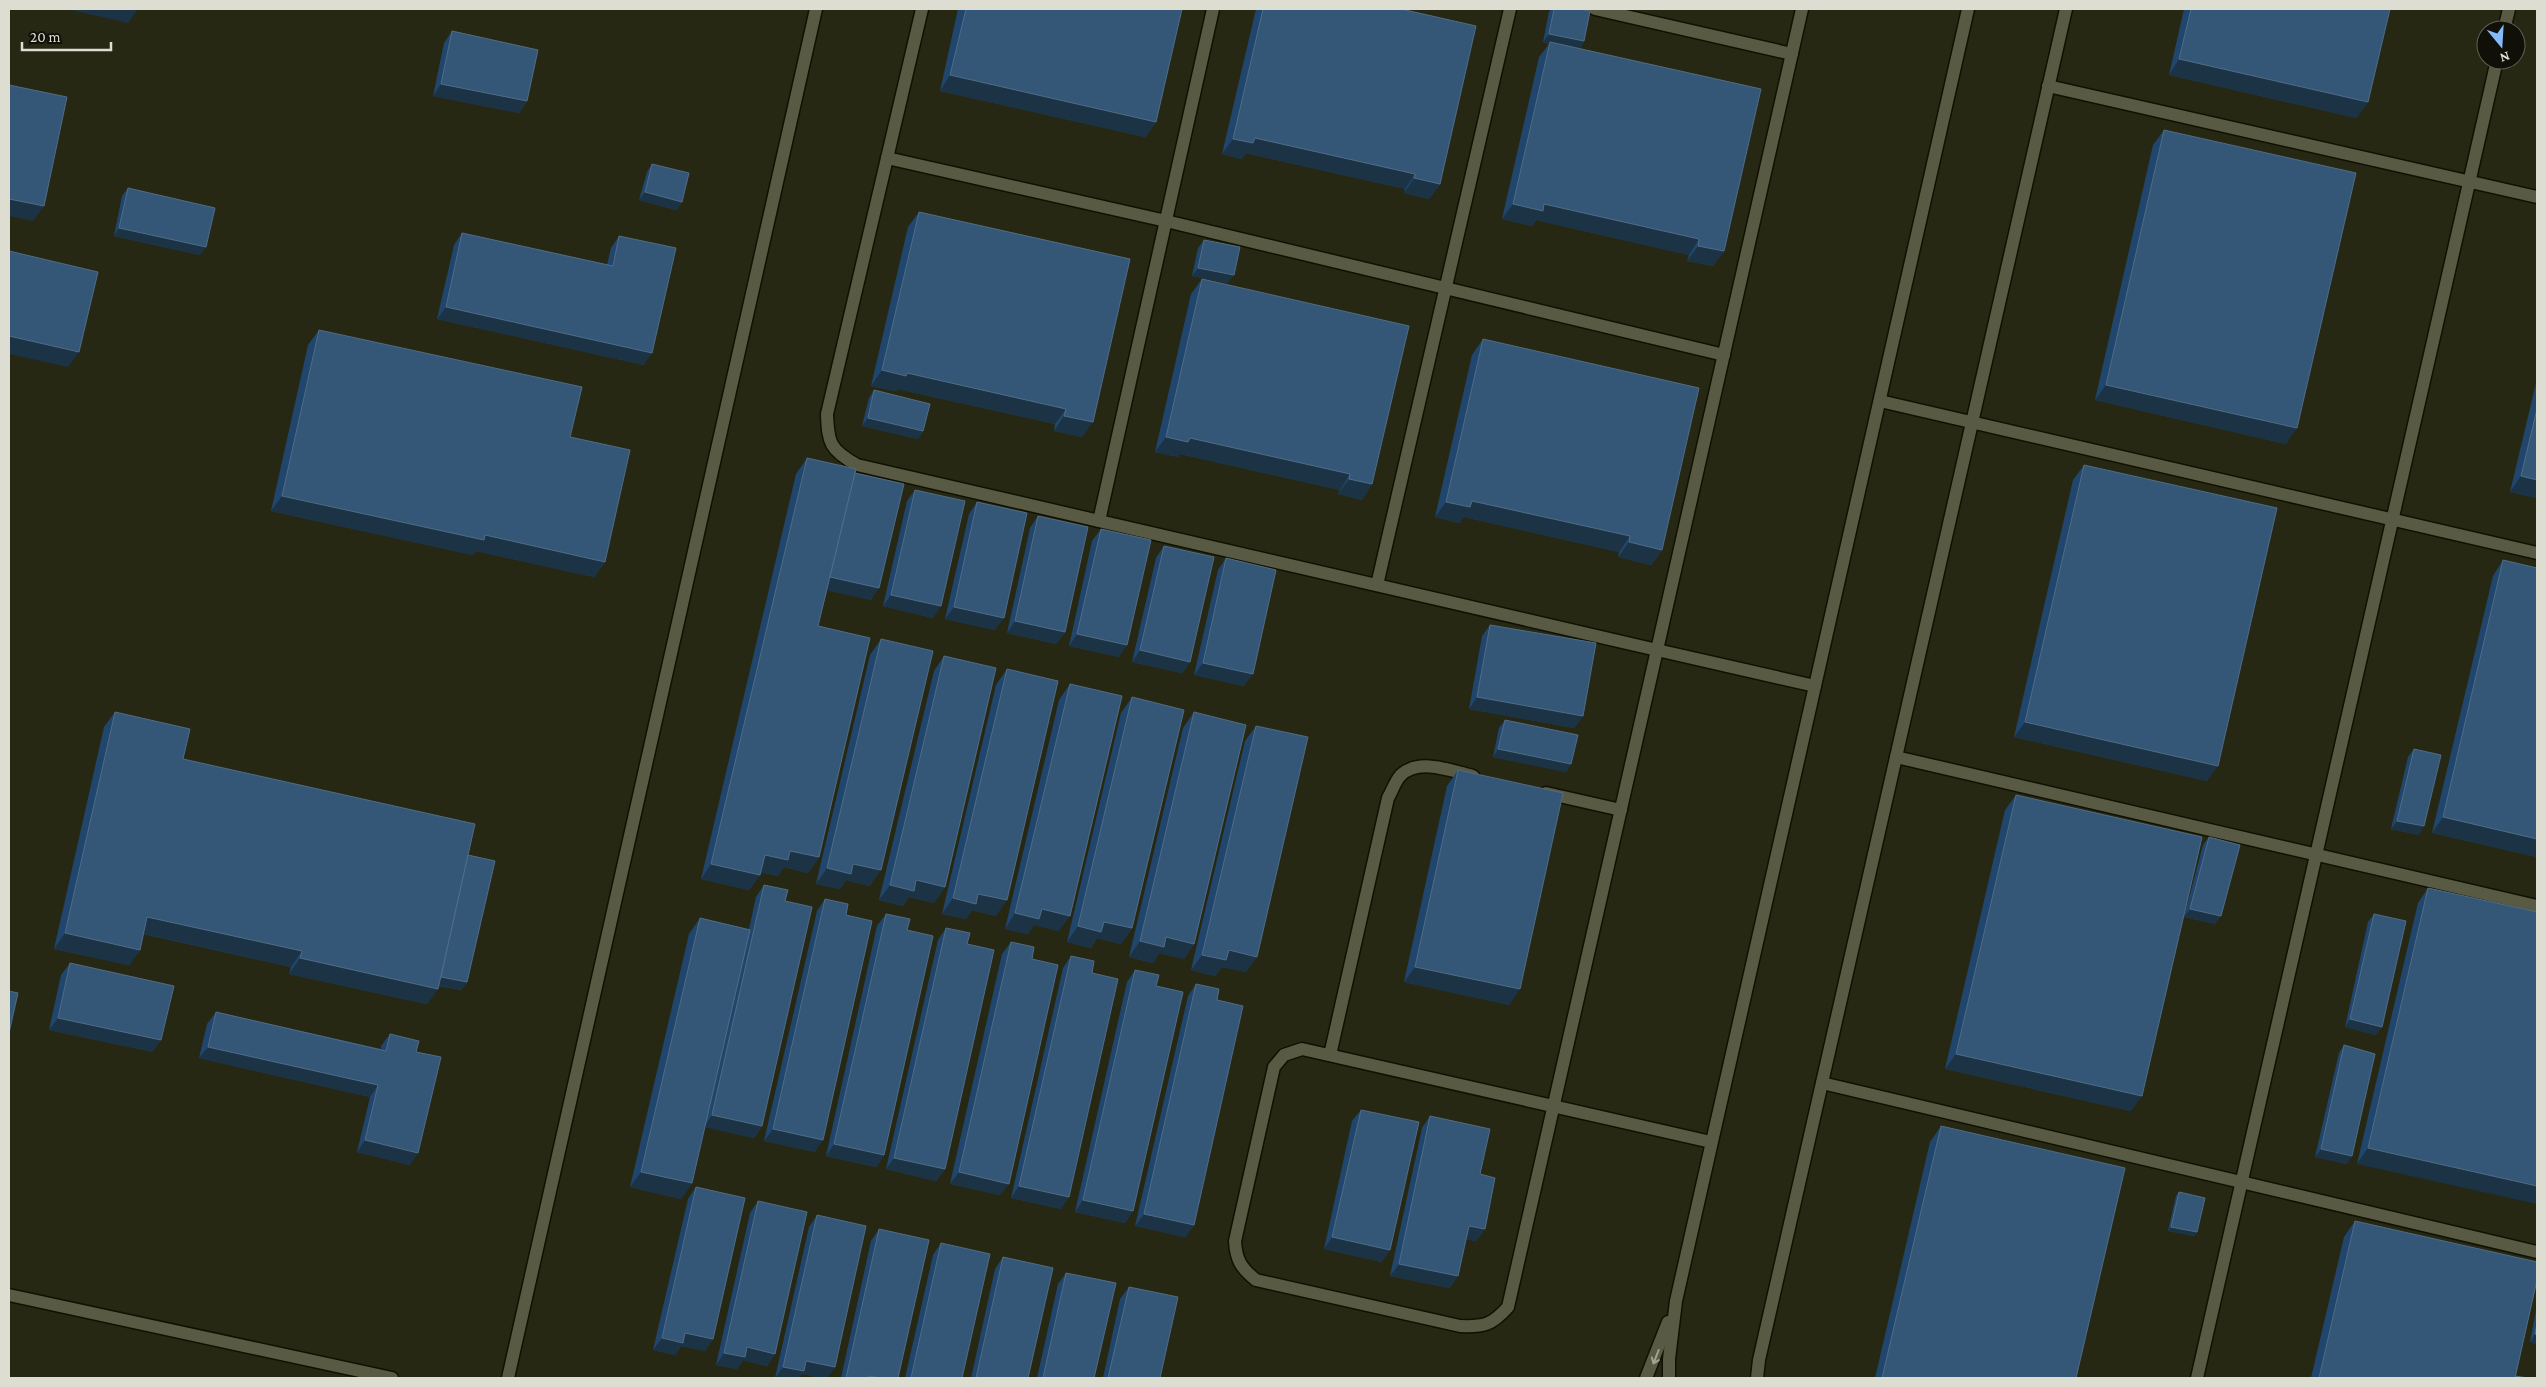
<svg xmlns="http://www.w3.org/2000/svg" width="2546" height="1387" font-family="'Crimson Pro',serif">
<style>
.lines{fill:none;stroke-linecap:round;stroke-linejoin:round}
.lane-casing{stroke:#101101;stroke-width:15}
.street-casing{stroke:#101101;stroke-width:15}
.lane{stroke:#595a44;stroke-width:12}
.street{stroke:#595a44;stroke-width:12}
.wall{fill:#21466d}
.shaded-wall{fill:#1b3345}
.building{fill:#355777;stroke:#506c85}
.oneway{stroke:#a2a392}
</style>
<rect width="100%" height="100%" fill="#272814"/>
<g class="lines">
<defs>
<g id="lane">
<path d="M922,9L827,414C828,443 830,450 857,465L1657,650L1802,9"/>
<path d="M1595,9L1792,54"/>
<path d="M2504,30L2509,9"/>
<path d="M2048,86L2537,197"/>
<path d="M887,158L1166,221L1724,355"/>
<path d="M1880,401L2537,553"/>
<path d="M1099,521L1213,9"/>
<path d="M1377,585L1510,9"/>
<path d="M1896,757L2537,906"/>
<path d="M1546,793L1621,810"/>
<path d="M1330,1055L1388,798C1392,791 1395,782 1400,776C1418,757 1452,771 1473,776"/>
<path d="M1822,1083L2537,1252"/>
<path d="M1711,1142L1302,1049L1284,1055L1274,1067L1235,1241C1236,1260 1241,1268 1256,1280L1460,1326C1484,1327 1492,1325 1508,1307L1657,650L1815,686"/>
<path d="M9,1295L392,1378"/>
<path d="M508,1378L816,9"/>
<path d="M1757,1378L1759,1360L2066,9"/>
<path d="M2197,1378L2497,60"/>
</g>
<g id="street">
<path d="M1646,1378L1668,1322"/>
<path d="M1669,1378V1359L1676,1301L1968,9"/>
</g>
</defs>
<use href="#lane" class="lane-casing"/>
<use href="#street" class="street-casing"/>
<use href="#lane" class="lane"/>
<use href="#street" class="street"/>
</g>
<g class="wall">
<path d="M958,9H1182L1156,122L1145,137L940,91Z"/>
<path d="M1256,9H1401L1440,184L1429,199L1404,193L1405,189L1246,153L1242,159L1222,154Z"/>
<path d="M1551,9H1579L1584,41L1580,48L1724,251L1713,266L1687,261L1689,255L1536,220L1532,226L1502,219L1539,57L1549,44L1543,42L1549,12Z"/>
<path d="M2184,9H2390L2357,118L2169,75Z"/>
<path d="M452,31L527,101L519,113L433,96L444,43Z"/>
<path d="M2164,130L2286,444L2095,400L2153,145Z"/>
<path d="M652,164L682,202L676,210L639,200L647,172Z"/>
<path d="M128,188L200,255L114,236L122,196Z"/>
<path d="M919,212L1130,259L1082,437L1054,431L1055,424L897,389L896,391L871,386L908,227Z"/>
<path d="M462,233L607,265L611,248L619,236L644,365L437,319L454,245Z"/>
<path d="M1204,240L1228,283L1192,276L1198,248Z"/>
<path d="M1202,279L1372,484L1362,500L1338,494L1340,490L1180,454L1178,457L1155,452L1191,294Z"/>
<path d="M319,330L570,437L605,562L594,577L476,551L473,555L271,511L308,345Z"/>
<path d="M1483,339L1662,550L1651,565L1618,557L1619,552L1464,517L1459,523L1435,517L1472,355Z"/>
<path d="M2537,379V498L2510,492Z"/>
<path d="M874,390L923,431L918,439L862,426L869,398Z"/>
<path d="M807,458L855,473L871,600L827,590L818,626L819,857L808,873L784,867L778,876L760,872V875L749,890L701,879L796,474Z"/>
<path d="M2084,465L2207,781L2014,737L2073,480Z"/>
<path d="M915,490L933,618L883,606L907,501Z"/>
<path d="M977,502L995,630L945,619L969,514Z"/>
<path d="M1038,516L1065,632L1056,644L1007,633L1030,528Z"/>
<path d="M1101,529L1119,657L1069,646L1092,541Z"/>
<path d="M1164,546L1190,662L1182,673L1132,662L1156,558Z"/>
<path d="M1226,558L1244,686L1194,675L1218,570Z"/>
<path d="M2503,560L2537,857L2432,833L2493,576Z"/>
<path d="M1490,625L1583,716L1574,728L1469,709L1482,636Z"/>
<path d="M881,639L870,886L846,880L840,889L816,884L870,655Z"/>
<path d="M944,656L945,887L934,903L909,897L903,906L879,900L934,671Z"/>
<path d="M1007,669L996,916L972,910L966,919L942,914L996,685Z"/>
<path d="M1070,684L1059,931L1034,925L1028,934L1005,929L1059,700Z"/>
<path d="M1132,697V928L1121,944L1097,938L1091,948L1067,942L1121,713Z"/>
<path d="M115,712L183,759L468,855L467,982L461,990L439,986L427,1004L289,974L291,967L143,934L140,950L129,965L54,949L104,727Z"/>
<path d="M1194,712V944L1184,959L1159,953L1153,963L1129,957L1183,728Z"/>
<path d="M1505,720L1571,764L1566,772L1493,757L1499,728Z"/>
<path d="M1256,726L1246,972L1222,967L1215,976L1191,970L1245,741Z"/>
<path d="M2414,749L2419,835L2391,829L2408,757Z"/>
<path d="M1458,770L1509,1005L1404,982L1447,786Z"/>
<path d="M2016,795L2131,1111L1945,1069L2005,810Z"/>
<path d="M2209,837L2215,924L2184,917L2203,845Z"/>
<path d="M764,885L785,901L762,1126L754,1138L705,1127L692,1183L681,1199L630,1187L689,934L700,918L749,929L756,897Z"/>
<path d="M2428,888L2537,912L2357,1164L2418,903Z"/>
<path d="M825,899L846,915L815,1152L764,1141L817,911Z"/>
<path d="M886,914L907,930L884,1155L876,1167L826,1156L877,926Z"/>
<path d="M2374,914L2376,1035L2345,1027L2368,922Z"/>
<path d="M946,928L967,944L945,1169L936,1181L886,1169L938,940Z"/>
<path d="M1011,942L1032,959L1000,1195L950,1184L1002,954Z"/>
<path d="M1071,956L1092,973L1061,1209L1011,1198L1063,968Z"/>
<path d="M70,963L153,1052L49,1030L61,975Z"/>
<path d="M1135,970L1156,986L1133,1211L1125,1223L1075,1212L1127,982Z"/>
<path d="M1196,984L1217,1000L1194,1225L1185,1237L1135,1226L1188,996Z"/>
<path d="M216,1012L381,1049V1046L390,1034L416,1052L410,1165L357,1152L370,1097L199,1058L207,1024Z"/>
<path d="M2344,1045L2347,1164L2315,1157L2339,1053Z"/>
<path d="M1361,1110L1382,1262L1324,1249L1352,1121Z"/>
<path d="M1430,1116L1485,1229L1476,1241L1466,1239L1450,1288L1390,1276L1422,1128Z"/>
<path d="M1941,1126L2076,1378H1875L1930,1142Z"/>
<path d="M696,1187L713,1339L705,1351L681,1346L675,1355L653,1350L688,1199Z"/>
<path d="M2179,1192L2197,1232L2194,1236L2168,1231L2176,1196Z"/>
<path d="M758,1201L775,1354L767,1366L743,1360L737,1369L716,1365L750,1213Z"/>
<path d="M817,1215L835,1367L827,1378H822L802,1374L799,1378H775L809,1227Z"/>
<path d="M2355,1221L2515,1376L2528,1378H2311L2344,1237Z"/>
<path d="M879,1229L898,1378H841L871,1241Z"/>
<path d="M941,1243L962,1378H905L933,1255Z"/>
<path d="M1003,1257L1028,1378H971L995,1269Z"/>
<path d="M1066,1273L1094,1378H1037L1058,1284Z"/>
<path d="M1129,1287L1160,1378H1103L1120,1299Z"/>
<path d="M2537,1305V1344L2530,1342Z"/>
</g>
<g class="shaded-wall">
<path d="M67,9H138L128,23Z"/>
<path d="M1549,34L1584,41L1579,49L1550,42L1549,44L1543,42Z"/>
<path d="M2179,59L2368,102L2357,118L2169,75Z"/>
<path d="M950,75L1156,122L1145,137L940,91Z"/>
<path d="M441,84L527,101L519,113L433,96Z"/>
<path d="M1255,138L1415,174L1405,189L1246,153L1242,159L1222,154L1233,139Z"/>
<path d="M1414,178L1440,184L1429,199L1404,193Z"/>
<path d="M645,192L682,202L676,210L639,200Z"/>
<path d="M9,199L44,206L33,221L9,216Z"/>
<path d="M1513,204H1544L1699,239L1689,255L1536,220L1532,226L1502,219Z"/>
<path d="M119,228L206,247L200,255L114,236Z"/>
<path d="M1698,246L1724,251L1713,266L1687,261Z"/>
<path d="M1198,268L1234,275L1228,283L1192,276Z"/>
<path d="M446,307L652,353L644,365L437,319Z"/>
<path d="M9,336L79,352L68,367L9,354Z"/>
<path d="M882,370L907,373L1066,409L1055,424L897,389L896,391L871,386Z"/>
<path d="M2106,385L2297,428L2286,444L2095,400Z"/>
<path d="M1064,416L1093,422L1082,437L1054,431Z"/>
<path d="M868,418L923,431L918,439L862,426Z"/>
<path d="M1166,437L1190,438L1350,474L1340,490L1180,454L1178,457L1155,452Z"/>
<path d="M2521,476L2537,480V498L2510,492Z"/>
<path d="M1349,479L1372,484L1362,500L1338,494Z"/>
<path d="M282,496L485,535L605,562L594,577L476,551L473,555L271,511Z"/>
<path d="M1472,501L1630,536L1619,552L1464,517L1459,523L1435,517L1446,502Z"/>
<path d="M1629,542L1662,550L1651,565L1618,557Z"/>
<path d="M828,577L879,588L871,600L820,589Z"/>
<path d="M891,595L941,606L933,618L883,606Z"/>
<path d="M954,607L1004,618L995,630L945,619Z"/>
<path d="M1015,621L1065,632L1056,644L1007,633Z"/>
<path d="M1077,634L1127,645L1119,657L1069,646Z"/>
<path d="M1140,650L1190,662L1182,673L1132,662Z"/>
<path d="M1203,663L1253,674L1244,686L1194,675Z"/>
<path d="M1477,697L1583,716L1574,728L1469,709Z"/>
<path d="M2025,722L2218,766L2207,781L2014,737Z"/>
<path d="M1498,749L1571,764L1566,772L1493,757Z"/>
<path d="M2443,817L2537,839V857L2432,833Z"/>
<path d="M2397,821L2424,826L2419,835L2391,829Z"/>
<path d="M790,851L819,857L808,873L784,867L778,876L754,871L765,855Z"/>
<path d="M711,864L760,875L749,890L701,879Z"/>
<path d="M853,864L881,870L870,886L846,880L840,889L816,884L827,868Z"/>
<path d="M916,880L945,887L934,903L909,897L903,906L879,900L890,885Z"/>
<path d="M978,894L1007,900L996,916L972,910L966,919L942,914L953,898Z"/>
<path d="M1042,909L1070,916L1059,931L1034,925L1028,934L1005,929L1015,913Z"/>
<path d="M2190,909L2221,916L2215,924L2184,917Z"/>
<path d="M147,917L302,951L291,967L136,932Z"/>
<path d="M1104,922L1132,928L1121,944L1097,938L1091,948L1067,942L1078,926Z"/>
<path d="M65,933L140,950L129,965L54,949Z"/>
<path d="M1166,937L1194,944L1184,959L1159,953L1153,963L1129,957L1140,941Z"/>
<path d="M1229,950L1257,957L1246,972L1222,967L1215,976L1191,970L1202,955Z"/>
<path d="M300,958L438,989L427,1004L289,974Z"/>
<path d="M1415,967L1520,989L1509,1005L1404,982Z"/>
<path d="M438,976L467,982L461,990L432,984Z"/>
<path d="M58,1018L161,1040L153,1052L49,1030Z"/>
<path d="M2350,1019L2382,1027L2376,1035L2345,1027Z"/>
<path d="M208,1047L378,1085L370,1097L199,1058Z"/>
<path d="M1956,1054L2142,1096L2131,1111L1945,1069Z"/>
<path d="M712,1115L762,1126L754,1138L704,1127Z"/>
<path d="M773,1129L823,1140L815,1152L764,1141Z"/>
<path d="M365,1140L418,1153L410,1165L357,1152Z"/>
<path d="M834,1144L884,1155L876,1167L826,1156Z"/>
<path d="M2368,1148L2537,1186V1204L2357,1164Z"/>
<path d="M2321,1149L2352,1156L2347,1164L2315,1157Z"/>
<path d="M894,1158L945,1169L936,1181L886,1169Z"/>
<path d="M641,1172L692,1183L681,1199L630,1187Z"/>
<path d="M959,1172L1009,1184L1000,1195L950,1184Z"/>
<path d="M1019,1186L1069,1197L1061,1209L1011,1198Z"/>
<path d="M1083,1200L1133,1211L1125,1223L1075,1212Z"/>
<path d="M1144,1214L1194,1225L1185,1237L1135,1226Z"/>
<path d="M1469,1226L1485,1229L1476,1241L1460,1238Z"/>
<path d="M2171,1227L2197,1232L2194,1236L2168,1231Z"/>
<path d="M1332,1237L1390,1250L1382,1262L1324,1249Z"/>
<path d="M1399,1264L1458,1276L1450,1288L1390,1276Z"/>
<path d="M685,1333L713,1339L705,1351L681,1346L675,1355L653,1350L662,1338Z"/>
<path d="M2535,1334L2537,1335V1344L2530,1342Z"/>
<path d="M747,1347L775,1354L767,1366L743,1360L737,1369L716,1365L724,1353Z"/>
<path d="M806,1361L835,1367L827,1378H822L802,1374L799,1378H775L783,1367Z"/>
<path d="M868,1376L880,1378H867Z"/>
</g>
<g class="building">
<path d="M966,9H1182L1156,122L950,75Z"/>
<path d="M1263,9H1401L1476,26L1440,184L1414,178L1415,174L1255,138L1253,143L1233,139Z"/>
<path d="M1554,9H1579L1590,11L1584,41L1549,34Z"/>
<path d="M2191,9H2390L2368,102L2179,59Z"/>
<path d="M452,31L538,50L527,101L441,84Z"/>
<path d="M1550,42L1761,89L1724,251L1698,246L1699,239L1544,204L1543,211L1513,204Z"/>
<path d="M9,85L67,97L44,206L9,199Z"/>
<path d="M2164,130L2356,173L2297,428L2106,385Z"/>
<path d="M652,164L689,173L682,202L645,192Z"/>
<path d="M128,188L215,208L206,247L119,228Z"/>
<path d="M919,212L1130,259L1093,422L1064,416L1066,409L907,373L906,376L882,370Z"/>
<path d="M462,233L613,266L619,236L676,248L652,353L446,307Z"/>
<path d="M1204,240L1240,247L1234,275L1198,268Z"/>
<path d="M9,251L98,272L79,352L9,336Z"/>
<path d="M1202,279L1409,326L1372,484L1349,479L1350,474L1190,438L1188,442L1166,437Z"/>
<path d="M319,330L582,387L570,437L630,450L605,562L485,535L484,540L282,496Z"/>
<path d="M1483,339L1699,388L1662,550L1629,542L1630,536L1472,501L1470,507L1446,502Z"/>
<path d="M874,390L930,404L923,431L868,418Z"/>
<path d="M2537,409V480L2521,476Z"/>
<path d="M807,458L856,469L818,626L870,638L819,857L790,851L788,860L765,855L760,875L711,864Z"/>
<path d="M2084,465L2277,508L2218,766L2025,722Z"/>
<path d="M855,473L904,484L879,588L830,577Z"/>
<path d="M915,490L965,501L941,606L891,595Z"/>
<path d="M977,502L1027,513L1004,618L954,607Z"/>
<path d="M1038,516L1088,527L1065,632L1015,621Z"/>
<path d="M1101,529L1151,540L1127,645L1077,634Z"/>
<path d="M1164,546L1214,557L1190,662L1140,650Z"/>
<path d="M1226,558L1276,570L1253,674L1203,663Z"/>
<path d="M2503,560L2537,568V839L2443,817Z"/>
<path d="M1490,625L1596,643L1583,716L1477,697Z"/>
<path d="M881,639L933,651L881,870L853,864L851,874L827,868Z"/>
<path d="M944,656L996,668L945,887L916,880L914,891L890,885Z"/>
<path d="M1007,669L1058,681L1007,900L978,894L976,904L953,898Z"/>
<path d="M1070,684L1122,696L1070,916L1042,909L1039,919L1015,913Z"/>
<path d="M1132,697L1184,710L1132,928L1104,922L1101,932L1078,926Z"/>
<path d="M115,712L190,729L183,759L475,824L438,989L300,958L302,951L147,917L140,950L65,933Z"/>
<path d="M1194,712L1246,725L1194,944L1166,937L1164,947L1140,941Z"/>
<path d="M1505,720L1578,735L1571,764L1498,749Z"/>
<path d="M1256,726L1308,737L1257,957L1229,950L1226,960L1202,955Z"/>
<path d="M2414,749L2441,755L2424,826L2397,821Z"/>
<path d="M1458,770L1563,793L1520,989L1415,967Z"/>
<path d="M2016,795L2202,837L2142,1096L1956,1054Z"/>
<path d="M2209,837L2240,845L2221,916L2190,909Z"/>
<path d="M468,855L495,861L467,982L441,977Z"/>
<path d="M764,885L788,890L785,901L812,907L762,1126L712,1115Z"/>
<path d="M2428,888L2537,912V1186L2368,1148Z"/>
<path d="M825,899L848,904L846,915L872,921L823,1140L773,1129Z"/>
<path d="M886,914L910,919L907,930L933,936L884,1155L834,1144Z"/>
<path d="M2374,914L2406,921L2382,1027L2350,1019Z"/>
<path d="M700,918L750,930L692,1183L641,1172Z"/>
<path d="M946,928L970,933L967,944L994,950L945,1169L894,1158Z"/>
<path d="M1011,942L1034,947L1032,959L1058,965L1009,1184L959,1172Z"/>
<path d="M1071,956L1094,961L1092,973L1118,979L1069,1197L1019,1186Z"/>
<path d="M70,963L174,986L161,1040L58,1018Z"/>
<path d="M1135,970L1159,975L1156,986L1183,992L1133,1211L1083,1200Z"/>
<path d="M1196,984L1219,989L1217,1000L1243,1006L1194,1225L1144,1214Z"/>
<path d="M9,991L18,993L9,1033Z"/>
<path d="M216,1012L386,1051L390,1034L419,1041L416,1052L441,1057L418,1153L365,1140L378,1085L208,1047Z"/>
<path d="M2344,1045L2375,1054L2352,1156L2321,1149Z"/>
<path d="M1361,1110L1419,1122L1390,1250L1332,1237Z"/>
<path d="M1430,1116L1490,1129L1480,1174L1495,1178L1485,1229L1469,1226L1458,1276L1399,1264Z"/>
<path d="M1941,1126L2125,1168L2076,1378H1882Z"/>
<path d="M696,1187L745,1198L713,1339L685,1333L683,1343L662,1338Z"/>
<path d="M2179,1192L2205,1198L2197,1232L2171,1227Z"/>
<path d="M758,1201L807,1212L775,1354L747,1347L745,1357L724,1353Z"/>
<path d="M817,1215L866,1226L835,1367L806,1361L804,1371L783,1367Z"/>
<path d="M2355,1221L2537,1262V1280L2515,1378H2319Z"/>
<path d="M879,1229L929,1240L898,1378H880L868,1376V1378H846Z"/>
<path d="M941,1243L990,1254L962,1378H911Z"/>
<path d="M1003,1257L1053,1268L1028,1378H976Z"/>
<path d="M1066,1273L1116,1283L1094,1378H1043Z"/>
<path d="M1129,1287L1178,1297L1160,1378H1108Z"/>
<path d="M2537,1324V1335L2535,1334Z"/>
<path d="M2515,1376L2528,1378H2515Z"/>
</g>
<defs><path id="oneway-shaft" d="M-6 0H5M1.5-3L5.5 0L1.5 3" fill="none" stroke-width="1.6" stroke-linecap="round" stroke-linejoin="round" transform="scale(1.25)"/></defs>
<use class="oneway" href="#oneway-shaft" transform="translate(1656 1357) rotate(111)"/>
<rect width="2546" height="1387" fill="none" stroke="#ddded1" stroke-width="20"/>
<g transform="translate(2501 45) rotate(162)"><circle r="24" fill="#101008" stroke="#626258"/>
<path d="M0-4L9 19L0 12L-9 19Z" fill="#84bcfb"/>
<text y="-8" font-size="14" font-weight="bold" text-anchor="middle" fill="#ddded1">N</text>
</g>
<path d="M22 42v8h89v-8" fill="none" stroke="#ddded1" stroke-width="2.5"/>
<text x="30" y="42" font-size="15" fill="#ddded1" stroke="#101008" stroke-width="4" paint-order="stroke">20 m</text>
</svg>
